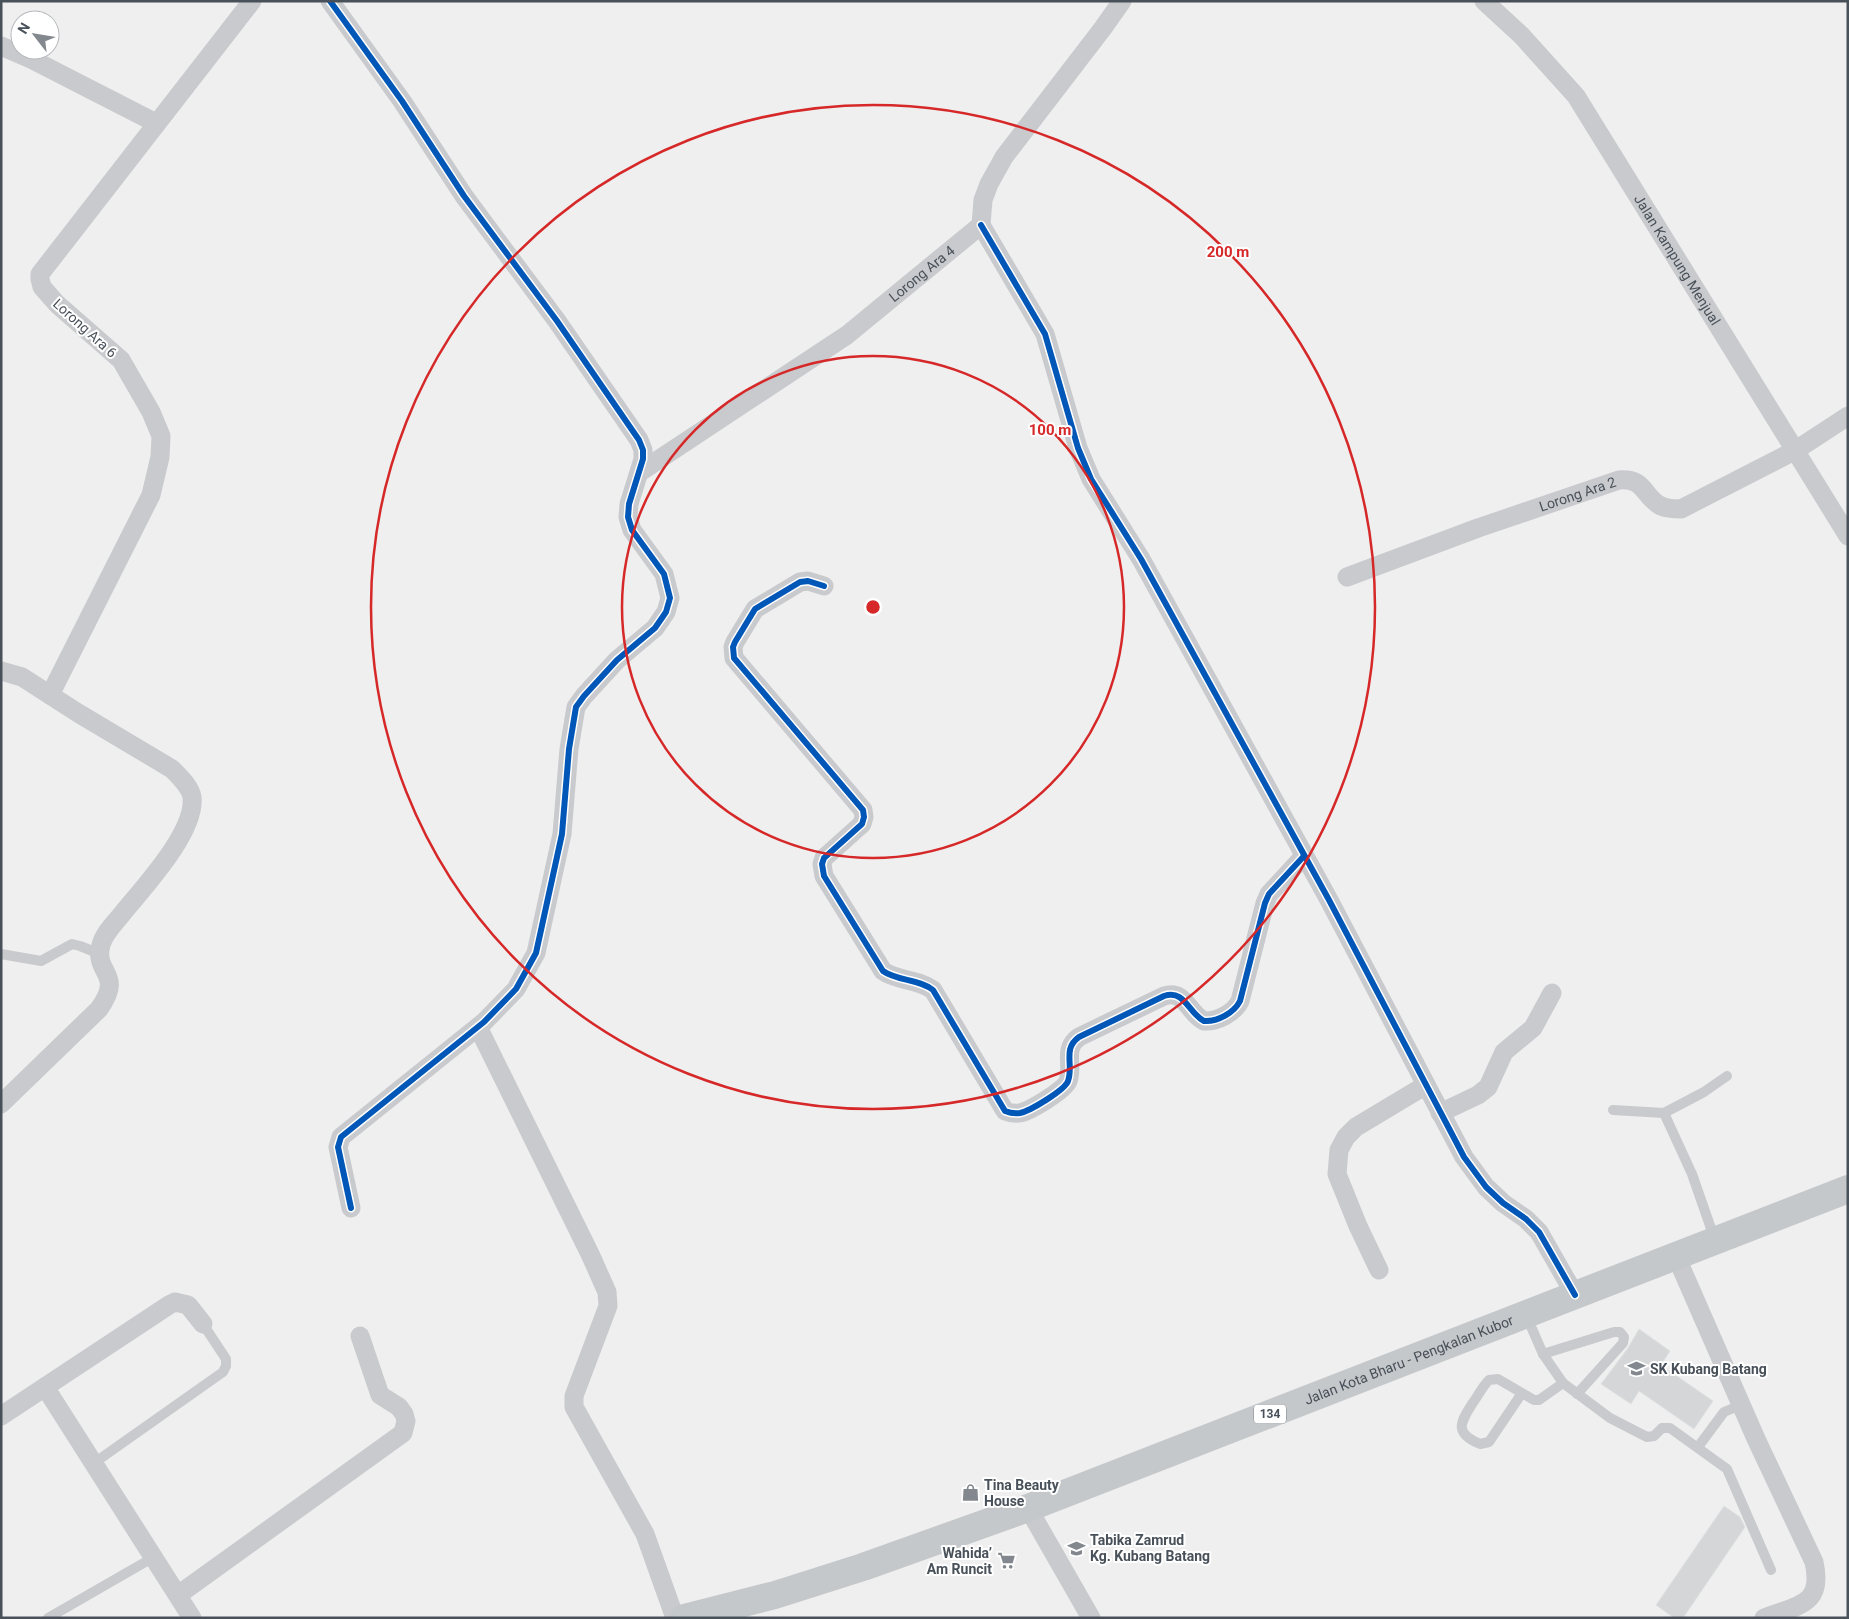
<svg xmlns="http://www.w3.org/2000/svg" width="1849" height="1619" font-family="Roboto,sans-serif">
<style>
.building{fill:#d5d6d8;stroke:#e0e1e1}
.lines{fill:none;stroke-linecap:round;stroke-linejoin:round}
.service{stroke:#c9cacd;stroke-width:10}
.minor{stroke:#c9cacd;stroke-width:19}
.primary{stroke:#c5c8ca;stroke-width:28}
.cycleway-casing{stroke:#fff;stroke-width:9}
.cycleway{stroke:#0057b8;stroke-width:6}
.ring{fill:none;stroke:#d62828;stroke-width:2.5}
.labels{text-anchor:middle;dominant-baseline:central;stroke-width:4;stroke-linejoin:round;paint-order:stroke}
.shield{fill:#fff;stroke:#7f848b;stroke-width:1}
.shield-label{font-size:12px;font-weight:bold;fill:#485059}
.street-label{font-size:14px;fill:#485059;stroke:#fff}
.poi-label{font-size:14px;font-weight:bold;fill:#485059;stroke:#fff;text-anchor:start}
.centre{fill:#d62828;stroke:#fff;stroke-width:2.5}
.ring-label{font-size:15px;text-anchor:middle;font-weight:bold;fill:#d62828;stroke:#fff;stroke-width:4;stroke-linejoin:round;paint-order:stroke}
</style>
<rect width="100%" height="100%" fill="#efefef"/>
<g class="building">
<path d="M1639,1329L1670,1351L1661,1365L1713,1401L1694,1429L1639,1391L1631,1404L1601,1384L1628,1348Z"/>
<path d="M1724,1506L1740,1517L1745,1527L1683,1618H1674L1656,1605Z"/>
</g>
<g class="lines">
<g class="service">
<path d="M1,954L41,961L72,944L80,946L100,954"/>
<path d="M1613,1110L1664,1113L1704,1092L1727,1076"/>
<path d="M1664,1113L1692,1174L1715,1240"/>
<path d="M1526,1315L1543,1354L1563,1383L1610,1418L1647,1437L1654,1436L1662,1428H1670L1727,1469L1771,1570"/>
<path d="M1543,1354L1614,1332H1620L1624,1337L1623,1343L1577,1394"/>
<path d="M1522,1393L1498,1379L1489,1380C1482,1387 1478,1396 1472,1404C1460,1423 1454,1433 1480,1444L1489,1442L1522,1393L1534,1400H1539L1563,1383"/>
<path d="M1698,1447L1724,1412L1741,1405"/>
<path d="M94,1463L223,1372L226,1366V1359L203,1324"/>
<path d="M48,1618L154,1557"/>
</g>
<g class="minor">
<path d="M330,1L402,101L464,196L557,321L639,440L643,450V459L629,504L628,517L632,530L664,574L670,598L666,612L655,628L617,660L584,696L576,707L569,749L562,834L536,953L516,989L484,1022L341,1137L338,1147L351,1208"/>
<path id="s1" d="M1484,1L1522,36L1576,96L1848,536"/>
<path d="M1,46L31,59L156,123"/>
<path d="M981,225L1045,334L1078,448L1091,479L1141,559L1329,900L1464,1157L1486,1187L1503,1203L1526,1219L1539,1232L1575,1295"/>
<path id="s2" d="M640,472L847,335L981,225L983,200L989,184L1004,157L1103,28L1122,1"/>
<path id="s3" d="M1347,577L1478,528L1619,480C1646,478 1642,496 1661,506C1668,509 1674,509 1681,509L1796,450L1848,416"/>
<path d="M824,586L808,581L800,582L755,609L735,642L733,647L734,658L863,810L864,817L862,824L824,858L822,864L824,876L883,971C897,981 919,979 933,990L1005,1111C1010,1113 1014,1114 1020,1113C1030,1111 1065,1090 1068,1081C1074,1065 1062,1049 1079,1037L1164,996C1185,989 1188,1013 1204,1021C1217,1022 1234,1013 1240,1001L1265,903L1269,894L1304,856"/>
<path d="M1,671L22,677L78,713L172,769C179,776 190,786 192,797C196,832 143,888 122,914C115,923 104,933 101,945C93,974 125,973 99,1009L1,1104"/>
<path d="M50,695L151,495L160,457L161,436L151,412L121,360L57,304L42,287L40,279V274L252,1"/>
<path d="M478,1027L590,1254L607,1292L608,1306L574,1396V1407L645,1534L675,1618"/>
<path d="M1440,1113L1478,1095L1488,1087L1504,1052L1533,1028L1552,993"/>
<path d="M1676,1256L1757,1441L1814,1562C1824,1606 1797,1605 1764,1618"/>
<path d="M1379,1270L1358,1226L1337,1174L1339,1150L1346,1137L1356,1127L1426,1085"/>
<path d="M45,1387L192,1618"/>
<path d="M1,1416L169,1305L175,1302L188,1305L203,1324"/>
<path d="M1028,1508L1091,1618"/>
<path d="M178,1595L403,1433L406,1421L404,1414L399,1407L380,1395L360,1336"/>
</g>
<path class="primary" id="s4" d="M684,1618L775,1595L863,1567L1028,1508L1848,1189"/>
<defs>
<g id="cycleway">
<path d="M330,1L402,101L464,196L557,321L639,440L643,450V459L629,504L628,517L632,530L664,574L670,598L666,612L655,628L617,660L584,696L576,707L569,749L562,834L536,953L516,989L484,1022L341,1137L338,1147L351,1208"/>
<path d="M981,225L1045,334L1078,448L1091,479L1141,559L1329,900L1464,1157L1486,1187L1503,1203L1526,1219L1539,1232L1575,1295"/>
<path d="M824,586L808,581L800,582L755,609L735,642L733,647L734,658L863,810L864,817L862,824L824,858L822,864L824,876L883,971C897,981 919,979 933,990L1005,1111C1010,1113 1014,1114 1020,1113C1030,1111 1065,1090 1068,1081C1074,1065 1062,1049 1079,1037L1164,996C1185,989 1188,1013 1204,1021C1217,1022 1234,1013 1240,1001L1265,903L1269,894L1304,856"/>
</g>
</defs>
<use href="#cycleway" class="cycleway-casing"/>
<use href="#cycleway" class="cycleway"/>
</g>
<g class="ring">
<circle cx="873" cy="607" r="251"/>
<circle cx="873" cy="607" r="502"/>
</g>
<defs>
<symbol id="school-bare" viewBox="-9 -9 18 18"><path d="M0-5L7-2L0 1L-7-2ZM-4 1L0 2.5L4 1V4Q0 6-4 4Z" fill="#82888e" stroke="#fff" stroke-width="2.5" paint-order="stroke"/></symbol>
<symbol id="shop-bare" viewBox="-9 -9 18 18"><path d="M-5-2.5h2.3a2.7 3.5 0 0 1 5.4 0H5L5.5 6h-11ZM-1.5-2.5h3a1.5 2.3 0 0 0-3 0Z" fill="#82888e" stroke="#fff" stroke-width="2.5" paint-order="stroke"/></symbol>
<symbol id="supermarket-bare" viewBox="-9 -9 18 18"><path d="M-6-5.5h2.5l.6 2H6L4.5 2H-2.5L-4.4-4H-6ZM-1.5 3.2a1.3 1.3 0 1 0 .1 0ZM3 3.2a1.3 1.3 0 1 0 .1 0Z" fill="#82888e" stroke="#fff" stroke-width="2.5" paint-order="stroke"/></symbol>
</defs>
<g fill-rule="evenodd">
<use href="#school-bare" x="1624" y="1356" width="25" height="25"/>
<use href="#shop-bare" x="958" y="1480" width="25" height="25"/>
<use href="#school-bare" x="1064" y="1536" width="25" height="25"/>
<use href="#supermarket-bare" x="994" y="1548" width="25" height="25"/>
</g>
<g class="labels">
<rect class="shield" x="1254" y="1404.5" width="32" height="19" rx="4"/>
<g class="shield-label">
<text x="1270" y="1414">134</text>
</g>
<g class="street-label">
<text stroke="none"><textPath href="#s1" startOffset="325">Jalan Kampung Menjual</textPath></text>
<text stroke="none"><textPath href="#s2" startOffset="345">Lorong Ara 4</textPath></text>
<text transform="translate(85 328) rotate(42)">Lorong Ara 6</text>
<text stroke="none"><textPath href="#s3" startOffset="245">Lorong Ara 2</textPath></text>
<text stroke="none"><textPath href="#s4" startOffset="770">Jalan Kota Bharu - Pengkalan Kubor</textPath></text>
</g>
<g class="poi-label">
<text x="1650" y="1369">SK Kubang Batang</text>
<text x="984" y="1485">Tina Beauty<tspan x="984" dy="16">House</tspan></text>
<text x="1090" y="1540">Tabika Zamrud<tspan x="1090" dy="16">Kg. Kubang Batang</tspan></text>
<text x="992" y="1553" text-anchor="end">Wahida’<tspan x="992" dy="16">Am Runcit</tspan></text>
</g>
</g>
<circle cx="873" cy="607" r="8" class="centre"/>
<g class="ring-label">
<text x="1228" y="257">200 m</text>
<text x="1050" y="435">100 m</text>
</g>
<rect width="1849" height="1619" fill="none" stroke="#485059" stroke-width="5"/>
<g transform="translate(35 35) rotate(301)"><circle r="24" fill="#ffffff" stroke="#b6b9bd"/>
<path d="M0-4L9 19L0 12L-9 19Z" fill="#82888e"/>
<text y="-8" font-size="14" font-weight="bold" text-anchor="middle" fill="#485059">N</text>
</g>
</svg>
